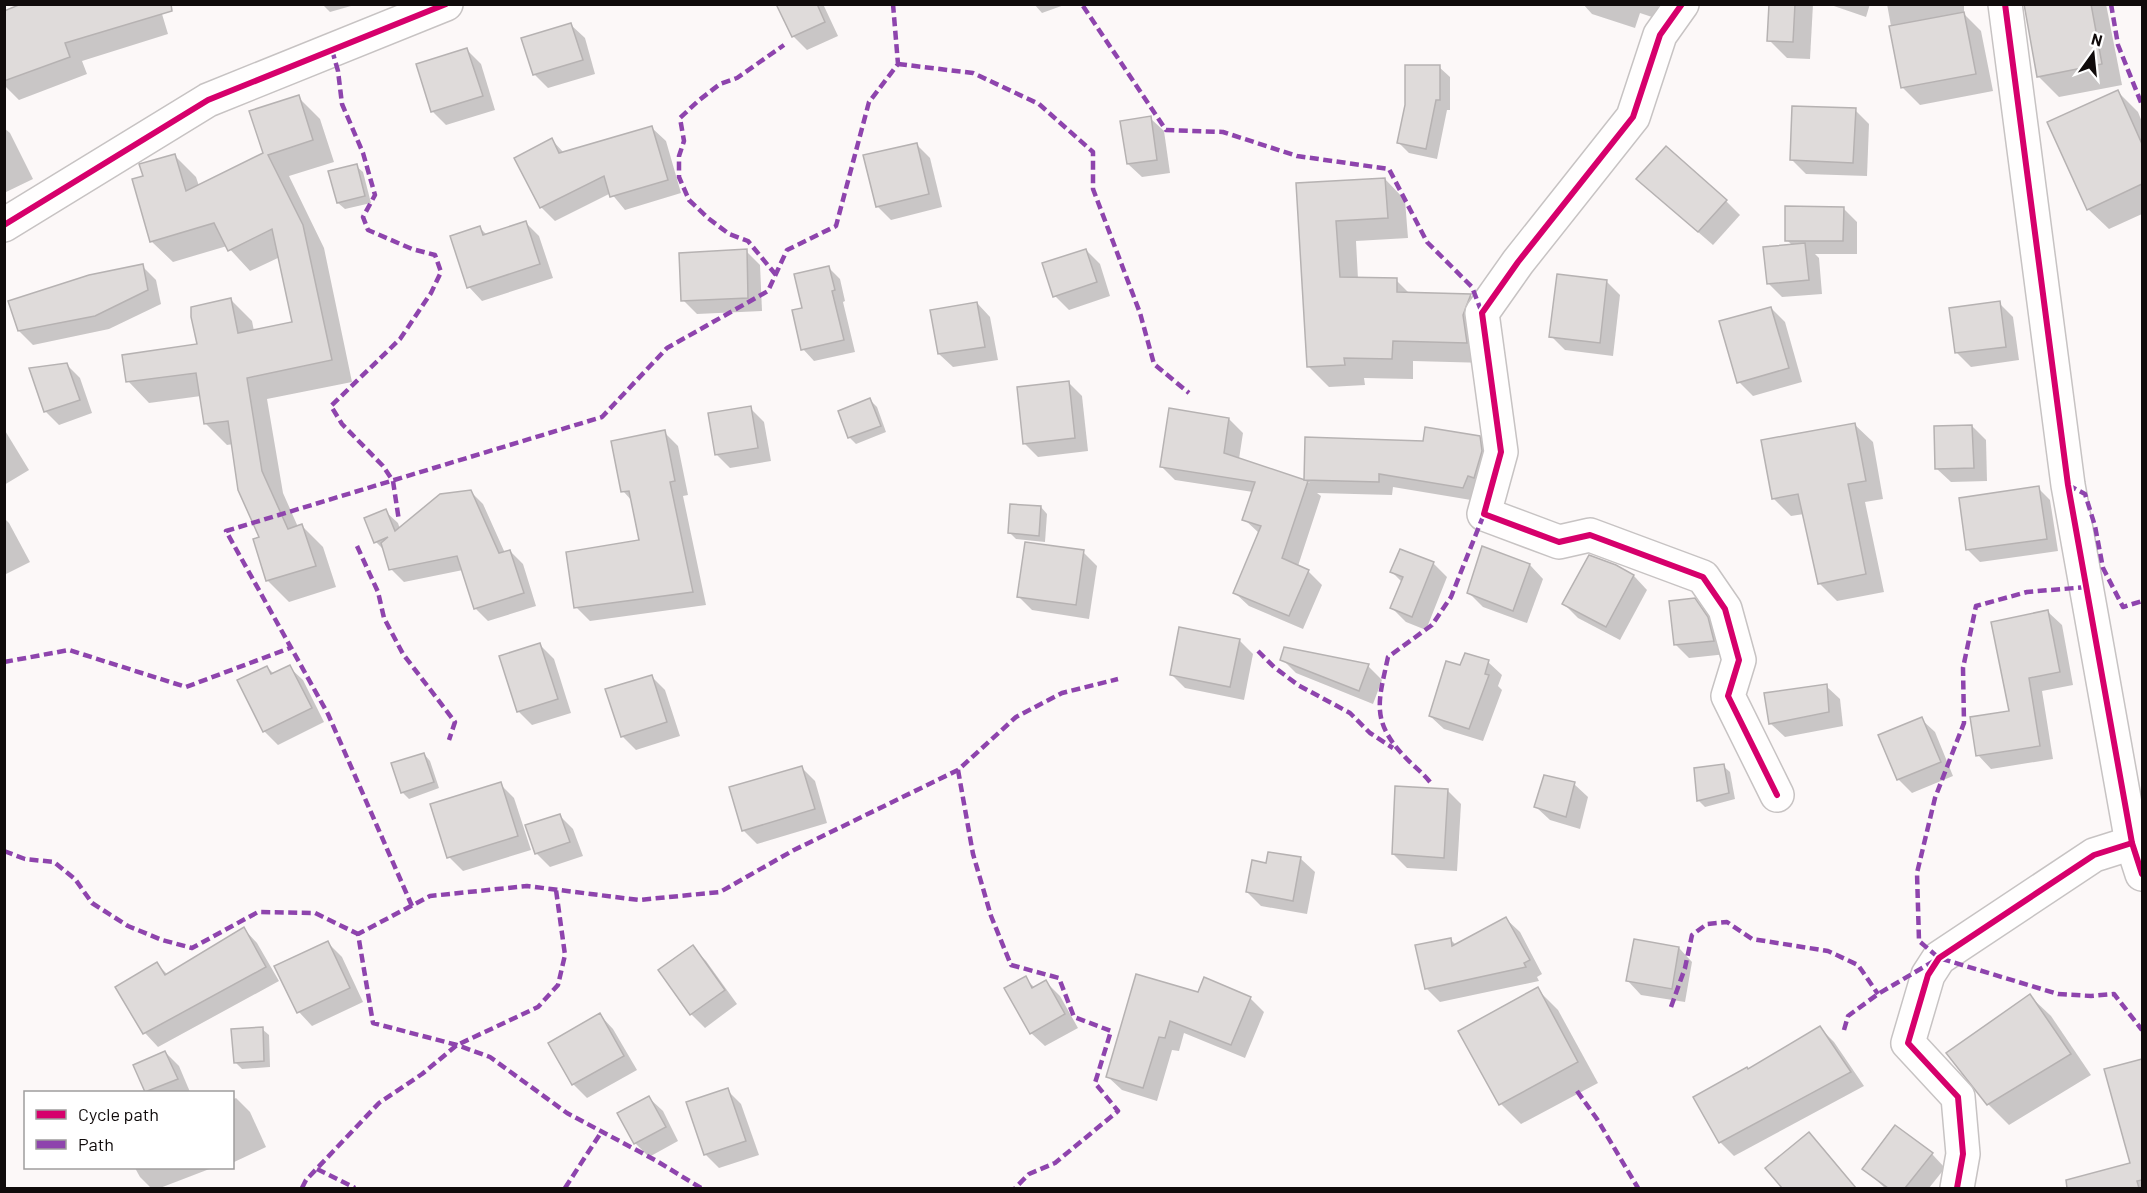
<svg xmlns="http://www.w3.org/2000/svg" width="2147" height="1193" font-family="Barlow,sans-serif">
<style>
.shadow{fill:#0003}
.building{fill:#dfdbda;stroke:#b6b2b2;stroke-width:1.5}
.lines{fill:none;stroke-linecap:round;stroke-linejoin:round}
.street-casing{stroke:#c7c3c3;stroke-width:36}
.street{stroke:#fffefe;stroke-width:33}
.quiet{stroke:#8e44ad;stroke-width:4.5;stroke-dasharray:9 4.5;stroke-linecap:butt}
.cycleway-casing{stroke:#fff;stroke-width:10}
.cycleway{stroke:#d6006c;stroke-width:6}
</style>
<rect width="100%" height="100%" fill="#fcf8f8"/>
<g class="shadow">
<path d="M159,4L168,34L82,61L87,74L19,100L4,85V23Z"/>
<path d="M322,4H358L330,12Z"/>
<path d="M778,4H823L838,36L807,50L793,36Z"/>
<path d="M1034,4H1067L1042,13Z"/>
<path d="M1583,4H1659L1655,18L1640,13L1635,28L1592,14Z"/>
<path d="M1770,4H1813L1810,59L1787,58L1769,40Z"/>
<path d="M1828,4H1870L1866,17Z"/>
<path d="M1887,4H1964V14L1981,31L1993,91L1920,105L1902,87Z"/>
<path d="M2026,4H2106L2122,85L2059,97L2038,76Z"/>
<path d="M571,25L585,38L595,74L548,88L535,75L523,39Z"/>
<path d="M467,50L481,64L495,110L446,125L432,111Z"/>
<path d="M1439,67L1450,77V110H1447L1437,159L1409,153L1398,142Z"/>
<path d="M2118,92L2138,112L2142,122V214L2109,229L2088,209Z"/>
<path d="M298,97L320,119L334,162L289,176L324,248L352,382L267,399L283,493L298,527L302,526L323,547L336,587L289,602L267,580L261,538L233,444L227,445L206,424L201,396L149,403L128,381L199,346L231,300L252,321L254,331L294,323L280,257L250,271L227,246L173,262L151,241L145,177L175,156L196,177L199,186L265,154Z"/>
<path d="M1855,110L1869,124L1867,176L1806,174L1792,160Z"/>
<path d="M1150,118L1164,131L1170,173L1142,177L1128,164Z"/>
<path d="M4,128L10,133L33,179L4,193Z"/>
<path d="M652,128L666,141L681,193L625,210L611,193L555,221L541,207L552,140L564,153Z"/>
<path d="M916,144L930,158L942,207L891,220L877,206Z"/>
<path d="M356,166L363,172L371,203L345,209L338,203Z"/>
<path d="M1385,179L1405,200L1408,238L1356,241L1358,279L1396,280L1410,294L1470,295L1491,316L1487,363L1413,361V379L1364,378L1365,385L1329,387L1308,366L1298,185Z"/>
<path d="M1652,192L1726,201L1740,215L1713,245Z"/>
<path d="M1843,208L1857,222V254H1815L1819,258L1822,294L1782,297L1768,283L1792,245L1787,240Z"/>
<path d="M525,222L539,236L553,278L482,301L469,287L479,227L487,235Z"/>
<path d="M1086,250L1100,264L1110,296L1069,310L1055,296Z"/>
<path d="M746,251L760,265L762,311L697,314L683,300Z"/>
<path d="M142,266L156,280L161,304L109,329L33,345L19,331Z"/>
<path d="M829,268L840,279L845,301L843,302L855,352L814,361L803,349L804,309Z"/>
<path d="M1606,281L1620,295L1613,356L1565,350L1551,336Z"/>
<path d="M977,303L990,317L998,360L953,367L939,354Z"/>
<path d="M1999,303L2013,317L2019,360L1971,367L1957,353Z"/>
<path d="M1771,308L1785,322L1802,382L1753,396L1739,382Z"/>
<path d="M66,364L80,378L92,413L59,425L45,411Z"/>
<path d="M1068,382L1082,396L1088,451L1038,457L1024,443Z"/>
<path d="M870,400L877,407L886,432L856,444L849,437Z"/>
<path d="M750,408L764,422L771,461L730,468L716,454Z"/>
<path d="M1229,419L1243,433L1239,459L1310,483L1305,479L1424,443L1479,437L1493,451L1477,501L1393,487L1392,495L1317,493L1321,496L1298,566L1308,571L1322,585L1303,629L1249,606L1235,593L1260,534L1244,519L1253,492L1175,480L1161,466Z"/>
<path d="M1854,424L1873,442L1883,499L1865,502L1884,592L1837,601L1819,583L1804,514L1791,516L1773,498Z"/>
<path d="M1972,426L1986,440L1987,481L1951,482L1937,469Z"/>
<path d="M4,429L29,470L4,485Z"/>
<path d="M664,432L678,446L688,495L683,496L706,605L590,621L576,607L641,541L633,502L623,491Z"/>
<path d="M2038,488L2050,500L2058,551L1980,562L1968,550Z"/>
<path d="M470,491L483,504L505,553L510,551L523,564L536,606L488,621L475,608L463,570L404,582L391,569L386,552L376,542L385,511L398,523L400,529Z"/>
<path d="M1041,507L1047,514L1045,542L1016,539L1010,533Z"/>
<path d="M4,518L9,523L30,562L4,575Z"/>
<path d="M1483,548L1530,565L1543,579L1527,623L1483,607L1469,593Z"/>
<path d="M1083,552L1097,566L1089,619L1032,610L1019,597Z"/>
<path d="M1433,563L1447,577L1426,630L1406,622L1392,608L1402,582L1392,572Z"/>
<path d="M1634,576L1647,590L1620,640L1578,618L1564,604Z"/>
<path d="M1694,600L1709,614L1721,632L1727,654L1689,658L1675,644Z"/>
<path d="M2048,612L2062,625L2073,685L2042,691L2053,759L1991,769L1978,755L2011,712Z"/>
<path d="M1239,640L1253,654L1244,700L1185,688L1171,674Z"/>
<path d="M540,645L554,659L571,713L532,725L518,711Z"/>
<path d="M1285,649L1368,666L1382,680L1373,704L1296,673L1282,659Z"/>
<path d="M1488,662L1502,675L1498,686L1502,690L1483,741L1444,729L1430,716L1461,667Z"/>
<path d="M267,667L274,674L289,667L303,680L324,722L278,745L264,731Z"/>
<path d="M651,676L665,690L680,736L636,750L622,736Z"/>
<path d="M1826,686L1840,699L1843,726L1785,737L1771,724Z"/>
<path d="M1921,719L1935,732L1953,776L1912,793L1898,779Z"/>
<path d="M424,754L430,761L439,788L409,799L402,792Z"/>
<path d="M1723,766L1730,772L1735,799L1705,807L1698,800Z"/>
<path d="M801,767L815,781L827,823L757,844L743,830Z"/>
<path d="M500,784L514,798L531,850L463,871L449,857Z"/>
<path d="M1574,784L1588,797L1580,829L1550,820L1536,807Z"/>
<path d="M1447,790L1461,804L1457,871L1407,868L1393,854Z"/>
<path d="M559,815L573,829L583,856L550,867L536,853Z"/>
<path d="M1301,859L1315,872L1307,914L1261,906L1247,892Z"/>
<path d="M1506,919L1520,932L1542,974L1537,977L1539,981L1440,1002L1426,988L1450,939L1456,945Z"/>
<path d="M244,929L257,943L279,981L158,1047L145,1033L117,988L157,964L168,975Z"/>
<path d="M328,943L342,957L363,1002L312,1026L299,1012Z"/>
<path d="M692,947L706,961L737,1004L705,1028L691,1014Z"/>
<path d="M1679,948L1692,962L1685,1002L1641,995L1628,981Z"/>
<path d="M1025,978L1035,988L1046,982L1060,996L1078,1028L1045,1046L1031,1033Z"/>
<path d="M1537,989L1558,1010L1598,1083L1521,1124L1501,1104Z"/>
<path d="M1199,994L1250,998L1264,1012L1245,1058L1184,1033L1179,1051L1172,1050L1157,1101L1122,1090L1108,1077Z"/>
<path d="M2030,996L2051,1016L2091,1075L2009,1125L1988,1104L1948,1053Z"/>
<path d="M600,1015L613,1029L637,1070L587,1098L573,1084Z"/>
<path d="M1820,1028L1834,1042L1864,1086L1734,1156L1720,1142L1748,1071Z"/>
<path d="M262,1029L269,1035L270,1067L242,1069L235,1062Z"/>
<path d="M165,1052L179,1066L190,1092H147L135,1065Z"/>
<path d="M2142,1061V1152L2139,1153L2106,1070Z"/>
<path d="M727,1090L741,1104L759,1155L719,1168L705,1154Z"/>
<path d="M236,1098L250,1112L266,1147L232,1163V1100Z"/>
<path d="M649,1098L663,1111L678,1141L649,1157L635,1143Z"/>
<path d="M1809,1134L1823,1148L1856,1188H1784L1767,1169Z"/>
<path d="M1932,1154L1945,1168L1929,1188H1885L1864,1169Z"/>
<path d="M2132,1164L2142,1175V1188H2098L2094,1174Z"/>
<path d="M135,1168H212L160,1188H151L140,1177Z"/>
</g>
<g class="building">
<path d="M21,4H171L172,11L65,43L70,57L4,81V11Z"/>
<path d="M776,4H817L825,22L792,37Z"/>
<path d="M1769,4H1795L1793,42L1767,41Z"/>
<path d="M2024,4H2091L2102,64L2037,77Z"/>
<path d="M1964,12L1976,74L1901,88L1889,26Z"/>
<path d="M571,23L583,60L533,75L521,38Z"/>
<path d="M467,48L483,96L431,112L416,64Z"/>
<path d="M1405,65H1440V100H1436L1426,149L1397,143L1405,105Z"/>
<path d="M2118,90L2142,144V184L2087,210L2047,122Z"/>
<path d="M299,95L313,140L268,155L303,225L332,360L247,378L262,471L288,529L302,524L316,566L266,581L253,539L259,537L238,490L228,421L204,424L196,373L126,382L122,355L197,344L191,317V307L231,298L238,333L292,322L272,229L228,251L214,223L150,242L132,179L143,176L139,164L175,154L186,191L263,153L249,111Z"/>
<path d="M1792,106L1856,108L1853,163L1790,160Z"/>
<path d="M1151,116L1157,160L1127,164L1120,121Z"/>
<path d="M652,126L668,180L610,197L604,176L540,208L514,158L552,138L559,153Z"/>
<path d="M917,143L929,194L876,207L863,155Z"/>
<path d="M1666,146L1727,200L1698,232L1636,179Z"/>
<path d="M357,164L365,196L337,203L328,171Z"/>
<path d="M1385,178L1388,218L1336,221L1340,277L1397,278V292L1471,294L1463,315L1467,343L1393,341L1392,359L1344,358L1345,365L1307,367L1296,183Z"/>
<path d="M1785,206L1844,207L1843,241H1785Z"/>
<path d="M526,221L540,264L467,288L450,236L480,226L483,235Z"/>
<path d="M1805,243L1809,280L1767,284L1763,247Z"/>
<path d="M747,249L748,298L681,301L679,253Z"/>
<path d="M1086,249L1097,282L1053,297L1042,263Z"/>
<path d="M143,264L148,290L95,316L18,331L8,301L89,275Z"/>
<path d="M829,266L835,290L832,291L844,340L801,350L792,310L802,308L794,274Z"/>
<path d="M1557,274L1607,280L1600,343L1549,337Z"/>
<path d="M2000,301L2006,347L1955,353L1949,308Z"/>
<path d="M977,302L985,347L938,354L930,310Z"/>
<path d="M1771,307L1789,368L1737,383L1719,321Z"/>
<path d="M67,363L80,400L44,412L29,368Z"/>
<path d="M1069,381L1075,438L1023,444L1017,387Z"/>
<path d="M870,398L881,426L848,438L838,411Z"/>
<path d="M751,406L758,448L715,455L708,413Z"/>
<path d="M1169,408L1229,418L1224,453L1308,481L1282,558L1309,570L1289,616L1233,593L1261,526L1242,520L1255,482L1160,467Z"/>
<path d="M1855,423L1866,481L1848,484L1866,574L1818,584L1798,494L1772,499L1761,440Z"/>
<path d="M1972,425L1974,468L1935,469L1934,426Z"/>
<path d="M1425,427L1480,436L1482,451L1474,478L1468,476L1463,488L1379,474V482L1304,480L1305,437L1423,441Z"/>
<path d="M665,430L675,481L670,482L693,592L574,608L566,552L639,540L629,491L621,492L611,441Z"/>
<path d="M2039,486L2047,539L1966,550L1959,498Z"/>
<path d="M471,490L499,553L510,550L524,593L474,609L457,556L389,570L381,543L388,537L374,543L364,518L386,509L395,531L440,494Z"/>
<path d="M1010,504L1041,506L1039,536L1008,533Z"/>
<path d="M1025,542L1084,550L1076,605L1017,597Z"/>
<path d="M1482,546L1530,564L1513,611L1467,593Z"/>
<path d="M1400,549L1434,562L1412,617L1390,608L1403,577L1390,572Z"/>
<path d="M1589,555L1616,565L1634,575L1606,627L1562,604Z"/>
<path d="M1695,598L1708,617L1714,641L1674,645L1669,601Z"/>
<path d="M2048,610L2060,672L2029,678L2040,746L1976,756L1970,717L2009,711L1991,622Z"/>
<path d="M1179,627L1240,639L1230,687L1170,675Z"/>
<path d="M540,643L558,699L517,712L499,656Z"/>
<path d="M1284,647L1369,664L1359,691L1280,660Z"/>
<path d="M1465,653L1489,660L1485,674L1489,675L1469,729L1429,716L1446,661L1460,665Z"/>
<path d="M290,665L312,708L263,732L237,680L267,666L271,674Z"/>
<path d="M652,675L667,722L621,737L605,689Z"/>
<path d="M1827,684L1829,712L1769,724L1764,693Z"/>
<path d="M1922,717L1941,762L1897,780L1878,735Z"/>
<path d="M424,753L434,782L401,793L391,763Z"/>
<path d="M1724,764L1729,793L1697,801L1694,768Z"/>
<path d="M802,766L815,809L742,831L729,787Z"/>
<path d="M1544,775L1575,782L1566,817L1534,807Z"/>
<path d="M501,782L518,836L447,858L430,804Z"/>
<path d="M1395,786L1448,789L1444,858L1392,854Z"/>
<path d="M560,814L570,842L535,854L525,825Z"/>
<path d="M1268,852L1301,857L1293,901L1246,892L1252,860L1266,863Z"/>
<path d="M1506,917L1530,960L1524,963L1526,967L1425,989L1415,945L1451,938L1452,946Z"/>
<path d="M244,927L266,967L143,1034L115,987L157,962L165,975Z"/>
<path d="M1634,939L1679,947L1672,989L1626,981Z"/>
<path d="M328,941L350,988L297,1013L274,966Z"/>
<path d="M693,945L725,990L690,1015L658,970Z"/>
<path d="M1136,974L1198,992L1204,977L1251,997L1231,1045L1170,1021L1165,1038L1159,1037L1143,1088L1106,1077Z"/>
<path d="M1026,976L1032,988L1046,980L1065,1014L1030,1034L1004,988Z"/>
<path d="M1538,987L1578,1062L1499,1105L1458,1031Z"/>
<path d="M2030,994L2071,1054L1987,1105L1946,1053Z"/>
<path d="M600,1013L624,1056L572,1085L548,1043Z"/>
<path d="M1820,1026L1851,1072L1719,1143L1693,1097L1747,1067L1748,1069Z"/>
<path d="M263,1027L264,1061L234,1063L231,1029Z"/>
<path d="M165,1051L178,1079L145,1092L133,1065Z"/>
<path d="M2142,1059V1180L2137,1181L2139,1188H2067L2066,1180L2130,1163L2104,1069Z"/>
<path d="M728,1088L746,1141L704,1155L686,1102Z"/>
<path d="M649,1096L666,1127L634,1144L617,1113Z"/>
<path d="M1895,1125L1933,1153L1905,1188H1888L1862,1169Z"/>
<path d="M1809,1132L1856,1188H1782L1765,1168Z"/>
</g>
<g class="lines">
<defs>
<g id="street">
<path d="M1682,4L1660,35L1633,117L1518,262L1482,313L1501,452L1484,514L1559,542L1590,535L1703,577L1725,609L1739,660L1728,696L1777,795"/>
<path d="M2005,4L2068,485L2132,843L2142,874"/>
<path d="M4,225L208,100L446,4"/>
<path d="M1957,1188L1963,1154L1958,1097L1908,1043L1928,975L1939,958L2094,855L2132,843"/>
</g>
</defs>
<use href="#street" class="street-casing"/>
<use href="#street" class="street"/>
<g class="quiet">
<path d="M2111,4L2118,45L2142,105"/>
<path d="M1083,6L1166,130L1223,132L1297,156L1389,169L1427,242L1472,287L1482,313"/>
<path d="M332,50L338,71L342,104L363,153L375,195L363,217L368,230L412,249L435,255L441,272L431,293L400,339L331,406L342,424L383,466L393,481L399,521"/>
<path d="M898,64L973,73L1039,104L1093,152V189L1140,313L1154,364L1189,393"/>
<path d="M776,275L748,241L729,234L708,218L689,200L679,177V156L684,141L680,118L698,101L720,84L737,78L784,45"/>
<path d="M2068,485L2085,494L2095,526L2103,568L2123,607L2142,601"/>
<path d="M357,546L378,592L384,618L403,654L455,722L449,740"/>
<path d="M2087,587L2027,592L1976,606L1963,668L1964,723L1935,798L1917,873L1919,941L1939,958L2058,994L2091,996L2114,994L2142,1030"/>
<path d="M1258,651L1274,667L1298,685L1350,713L1370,733L1393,748"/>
<path d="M4,662L69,650L186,687L290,648"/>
<path d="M958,770L973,854L991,916L1011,965L1059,978L1074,1017L1111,1031L1095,1083L1118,1111L1055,1163L1029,1174L1015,1188"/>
<path d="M1430,782C1422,772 1412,765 1404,756C1370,720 1379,700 1388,657L1432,625L1451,597L1484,514"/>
<path d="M4,851L25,859L54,862L75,879L92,903L128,926L162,940L192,948L258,912L315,913L358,934"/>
<path d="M412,906L328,714L226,531L602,417L667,348L768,291L787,250L836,226L869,102L898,64L893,4"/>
<path d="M1671,1007L1685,968L1692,935L1707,924L1727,922L1752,939L1828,951L1858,965L1878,994"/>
<path d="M1844,1030L1848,1016L1878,994L1934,961"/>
<path d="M1577,1091L1597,1119L1638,1188"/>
<path d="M317,1169L355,1188"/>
<path d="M302,1188L306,1180L379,1103L422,1074L457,1045L538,1007L558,985L565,955L556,890"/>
<path d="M565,1188L602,1131"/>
<path d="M701,1188L655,1160L567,1113L490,1057L457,1045L373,1023L358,934L430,896L527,886L639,900L720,892L794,850L958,770L1016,717L1062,693L1118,679"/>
</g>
<defs>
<g id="cycleway">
<path d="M1682,4L1660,35L1633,117L1518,262L1482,313L1501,452L1484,514L1559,542L1590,535L1703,577L1725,609L1739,660L1728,696L1777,795"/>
<path d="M2005,4L2068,485L2132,843L2142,874"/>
<path d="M4,225L208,100L446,4"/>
<path d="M1957,1188L1963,1154L1958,1097L1908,1043L1928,975L1939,958L2094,855L2132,843"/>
</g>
</defs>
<use href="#cycleway" class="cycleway-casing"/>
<use href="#cycleway" class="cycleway"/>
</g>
<rect width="2147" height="1193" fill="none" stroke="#100b0b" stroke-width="12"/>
<rect x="24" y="1091" width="210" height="78" fill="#ffffff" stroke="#9f9d9d" stroke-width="1.5"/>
<rect x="36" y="1110" width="30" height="9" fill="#d6006c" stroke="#9f9d9d" stroke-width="1.5"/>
<text x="78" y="1121" font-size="18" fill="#100b0b">Cycle path</text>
<rect x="36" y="1140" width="30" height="9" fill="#8e44ad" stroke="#9f9d9d" stroke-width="1.5"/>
<text x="78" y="1151" font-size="18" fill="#100b0b">Path</text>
<g transform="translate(2093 54) rotate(15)" stroke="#ffffff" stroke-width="4.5" paint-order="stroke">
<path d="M0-4.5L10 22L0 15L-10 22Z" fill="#100b0b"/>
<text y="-9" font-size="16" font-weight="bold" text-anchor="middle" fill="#100b0b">N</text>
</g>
</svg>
